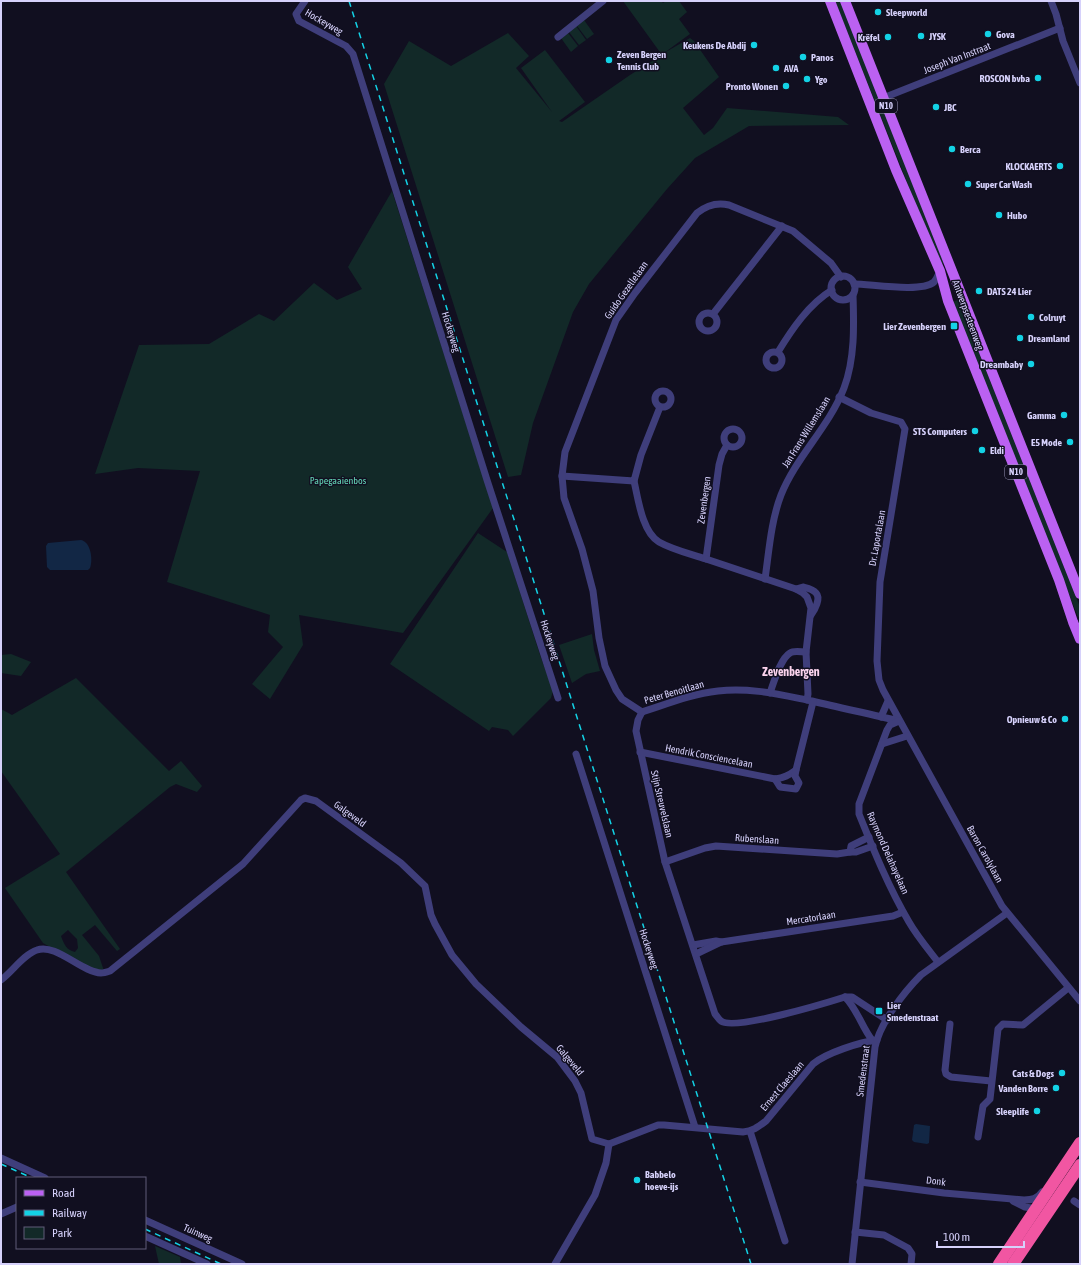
<svg xmlns="http://www.w3.org/2000/svg" width="1081" height="1265" font-family="'Asap Condensed',sans-serif">
<style>
.green{fill:#122928;fill-rule:evenodd}
.water{fill:#122745}
.lines{fill:none;stroke-linecap:round;stroke-linejoin:round}
.street{stroke:#3f3e7b;stroke-width:7}
.primary{stroke:#bb61f2;stroke-width:10}
.highway{stroke:#f156a2;stroke-width:12}
.rail{stroke:#13d2e5;stroke-width:1.5;stroke-dasharray:6 5;stroke-linecap:butt}
.poi-dot{fill:#13d2e5;stroke:#110f20;stroke-width:1.5}
.labels{text-anchor:middle;dominant-baseline:central;stroke-width:3;stroke-linejoin:round;paint-order:stroke}
.shield{fill:#110f20;stroke:#9b97b9;stroke-width:1}
.shield-label{font-size:9px;font-weight:bold;fill:#d6d1fb}
.poi-label{font-size:10px;font-weight:bold;fill:#d6d1fb;stroke:#110f20;text-anchor:start}
.street-label{font-size:10px;fill:#d6d1fb;stroke:#110f20}
.park-label{font-size:10px;fill:#64d5b7;stroke:#110f20}
.quarter-label{font-size:12px;font-weight:bold;fill:#fbd3ed;stroke:#110f20}
</style>
<rect width="100%" height="100%" fill="#110f20"/>
<g class="green">
<path d="M623,1H661L663,3L666,1H679L687,12L679,19L690,34L664,53L690,38L694,41L719,77L683,108L704,135L713,128L727,108L838,117L849,125L749,126L695,158L667,189L589,284L573,312L533,423L521,475L508,477L384,84L409,41L451,66L508,33L529,56L516,68L552,112L521,68L545,50L585,102L559,121L562,122L630,75L662,55Z"/>
<path d="M835,1H841L944,263L940,265Z"/>
<path d="M584,20L594,34L587,39L577,26Z"/>
<path d="M576,26L586,40L579,45L569,32Z"/>
<path d="M568,33L578,46L571,52L561,38Z"/>
<path d="M392,191L493,508L403,633L299,615L303,645L270,699L252,684L283,647L268,632L270,615L167,582L200,471L138,468L95,474L139,345L209,344L259,314L274,321L314,283L337,300L362,289L348,267Z"/>
<path d="M958,300L1080,607V616L1078,617L953,302Z"/>
<path d="M478,533L507,552L540,655L553,691L551,698L513,736L508,730L492,727L489,731L390,664Z"/>
<path d="M592,634L594,650L600,671L586,674L572,683L559,645Z"/>
<path d="M11,654L31,662L21,676L1,673V655Z"/>
<path d="M76,678L169,771L181,761L202,786L197,792L176,784L170,787L66,872L120,949L117,951L95,925L82,935L99,956L104,971L85,967L43,943L5,888L60,854L1,771V709L12,715ZM68,930L77,939L78,948L75,952C66,950 64,944 61,936Z"/>
<path d="M155,1246L180,1257L181,1264H159Z"/>
</g>
<g class="water">
<path d="M81,540C91,542 93,560 90,568L88,570H50L47,567L46,546L48,543Z"/>
<path d="M916,1124L930,1126L929,1143L927,1144L914,1142L912,1140L914,1125Z"/>
</g>
<g class="lines">
<g class="street">
<path d="M305,1L296,14L299,21L346,46L353,54L487,480L558,698"/>
<path d="M1051,1L1056,14L1063,41L1080,83"/>
<path d="M558,37L603,1"/>
<path d="M883,98L1060,28"/>
<circle cx="843" cy="288" r="12"/>
<path d="M854,284C871,284 921,293 934,282C937,279 938,275 940,271"/>
<circle cx="708" cy="322" r="9"/>
<path d="M713,314L782,226"/>
<circle cx="774" cy="360" r="8"/>
<path d="M778,352C792,329 809,304 832,290"/>
<circle cx="663" cy="399" r="8"/>
<path d="M839,397L871,413L901,422L905,429L880,582L877,661L879,680L883,690L1002,906L1080,1001"/>
<circle cx="733" cy="438" r="9"/>
<path d="M562,476L634,481L641,455L660,407"/>
<path d="M634,481C638,498 642,532 659,542C673,550 691,554 706,559L719,465L722,454L727,445"/>
<path d="M706,559L796,589L803,593L807,597L811,608L806,652L808,694L807,700"/>
<path d="M765,579C769,551 771,521 781,495C796,457 829,427 844,388C855,359 854,325 853,295"/>
<path d="M796,589L803,587C807,588 813,589 816,593C821,598 815,610 811,615"/>
<path d="M770,693C774,682 780,659 790,653C794,650 801,652 806,652"/>
<path d="M642,712L622,699L616,690L605,666L599,638L593,591L582,549L564,498L562,476L565,452L616,320L635,293L697,213C707,205 717,202 729,205L793,231L831,263L841,277"/>
<path d="M642,712L638,720L636,731L665,862L715,1014C717,1016 719,1020 721,1021C734,1031 826,1003 845,997H852L887,1020"/>
<path d="M642,712C667,704 691,694 718,691C750,687 781,695 812,701C841,708 870,714 899,721"/>
<path d="M881,717L888,701"/>
<path d="M899,721L890,725L887,730L859,804V814C874,851 889,888 909,922C917,936 928,949 938,962"/>
<path d="M882,744L907,736"/>
<path d="M640,752L775,779C784,778 789,775 796,770L813,702"/>
<path d="M576,754L695,1127"/>
<path d="M775,779L780,787L796,789L799,783L795,776L796,770"/>
<path d="M850,852L851,846L869,837"/>
<path d="M665,862L705,848L716,846L837,854L850,852H856L873,846"/>
<path d="M693,945L716,941L721,942"/>
<path d="M696,954L721,942L728,941L893,916L903,912"/>
<path d="M1,980C12,972 24,954 37,950C56,943 81,972 101,973C104,973 107,972 110,971L243,864L301,800L305,798L316,801L401,863L425,886L431,915L435,924L452,955L476,984L521,1027L557,1057L575,1081L581,1093L592,1139L609,1144L658,1125H664L743,1132C753,1131 758,1127 766,1121L813,1064C826,1053 860,1042 877,1040"/>
<path d="M845,997C857,1009 862,1027 872,1040"/>
<path d="M950,1024L945,1070L946,1074L951,1077L991,1081"/>
<path d="M750,1131L785,1241"/>
<path d="M978,1137L983,1106L990,1099L998,1029L1003,1024L1023,1025L1068,988"/>
<path d="M1,1158L45,1178"/>
<path d="M860,1182L944,1193L1024,1200C1032,1200 1037,1199 1042,1192"/>
<path d="M1013,1201L1025,1207L1037,1209"/>
<path d="M1074,1201L1080,1205"/>
<path d="M1,1214L17,1207"/>
<path d="M145,1220L242,1264"/>
<path d="M855,1232L884,1235L908,1248L912,1254L911,1264"/>
<path d="M145,1236L207,1264"/>
<path d="M555,1264L595,1195L606,1163L609,1144"/>
<path d="M852,1264L875,1047C880,1023 904,992 921,975L1007,913"/>
</g>
<g class="primary">
<path d="M830,1L896,170L940,271L948,301L1059,580L1073,622L1080,639"/>
<path d="M845,1L1080,594"/>
</g>
<g class="highway">
<path d="M999,1264L1080,1143"/>
<path d="M1013,1264L1080,1165"/>
</g>
<g class="rail">
<path d="M349,1L751,1264"/>
<path d="M1,1164L32,1178"/>
<path d="M145,1229L221,1264"/>
</g>
</g>
<g class="poi-dot">
<circle cx="878" cy="12" r="4"/>
<circle cx="988" cy="34" r="4"/>
<circle cx="921" cy="36" r="4"/>
<circle cx="888" cy="37" r="4"/>
<circle cx="754" cy="45" r="4"/>
<circle cx="803" cy="57" r="4"/>
<circle cx="609" cy="60" r="4"/>
<circle cx="776" cy="68" r="4"/>
<circle cx="1038" cy="78" r="4"/>
<circle cx="807" cy="79" r="4"/>
<circle cx="786" cy="86" r="4"/>
<circle cx="936" cy="107" r="4"/>
<circle cx="952" cy="149" r="4"/>
<circle cx="1060" cy="166" r="4"/>
<circle cx="968" cy="184" r="4"/>
<circle cx="999" cy="215" r="4"/>
<circle cx="979" cy="291" r="4"/>
<circle cx="1031" cy="317" r="4"/>
<rect x="950" y="322" width="8" height="8" rx="2"/>
<circle cx="1020" cy="338" r="4"/>
<circle cx="1031" cy="364" r="4"/>
<circle cx="1064" cy="415" r="4"/>
<circle cx="975" cy="431" r="4"/>
<circle cx="1070" cy="442" r="4"/>
<circle cx="982" cy="450" r="4"/>
<circle cx="1065" cy="719" r="4"/>
<rect x="875" y="1007" width="8" height="8" rx="2"/>
<circle cx="1062" cy="1073" r="4"/>
<circle cx="1056" cy="1088" r="4"/>
<circle cx="1037" cy="1111" r="4"/>
<circle cx="637" cy="1180" r="4"/>
</g>
<g class="labels">
<g class="shield">
<rect x="875" y="99" width="22" height="14" rx="3"/>
<rect x="1005" y="465" width="22" height="14" rx="3"/>
</g>
<g class="shield-label">
<text x="886" y="106">N10</text>
<text x="1016" y="472">N10</text>
</g>
<g class="poi-label">
<text x="886" y="12">Sleepworld</text>
<text x="996" y="34">Gova</text>
<text x="929" y="36">JYSK</text>
<text x="880" y="37" text-anchor="end">Krëfel</text>
<text x="746" y="45" text-anchor="end">Keukens De Abdij</text>
<text x="617" y="54">Zeven Bergen<tspan x="617" dy="12">Tennis Club</tspan></text>
<text x="811" y="57">Panos</text>
<text x="784" y="68">AVA</text>
<text x="1030" y="78" text-anchor="end">ROSCON bvba</text>
<text x="815" y="79">Ygo</text>
<text x="778" y="86" text-anchor="end">Pronto Wonen</text>
<text x="944" y="107">JBC</text>
<text x="960" y="149">Berca</text>
<text x="1052" y="166" text-anchor="end">KLOCKAERTS</text>
<text x="976" y="184">Super Car Wash</text>
<text x="1007" y="215">Hubo</text>
<text x="987" y="291">DATS 24 Lier</text>
<text x="1039" y="317">Colruyt</text>
<text x="946" y="326" text-anchor="end">Lier Zevenbergen</text>
<text x="1028" y="338">Dreamland</text>
<text x="1023" y="364" text-anchor="end">Dreambaby</text>
<text x="1056" y="415" text-anchor="end">Gamma</text>
<text x="967" y="431" text-anchor="end">STS Computers</text>
<text x="1062" y="442" text-anchor="end">E5 Mode</text>
<text x="990" y="450">Eldi</text>
<text x="1057" y="719" text-anchor="end">Opnieuw &amp; Co</text>
<text x="887" y="1005">Lier<tspan x="887" dy="12">Smedenstraat</tspan></text>
<text x="1054" y="1073" text-anchor="end">Cats &amp; Dogs</text>
<text x="1048" y="1088" text-anchor="end">Vanden Borre</text>
<text x="1029" y="1111" text-anchor="end">Sleeplife</text>
<text x="645" y="1174">Babbelo<tspan x="645" dy="12">hoeve-ijs</tspan></text>
</g>
<g class="street-label">
<text transform="translate(324 22) rotate(30)">Hockeyweg</text>
<text transform="translate(957 58) rotate(-21)">Joseph Van Instraat</text>
<text transform="translate(626 290) rotate(-55)">Guido Gezellelaan</text>
<text transform="translate(968 315) rotate(70)">Antwerpsesteenweg</text>
<text transform="translate(451 332) rotate(73)">Hockeyweg</text>
<text transform="translate(806 432) rotate(-58)">Jan Frans Willemslaan</text>
<text transform="translate(704 500) rotate(-82)">Zevenbergen</text>
<text transform="translate(877 538) rotate(-80)">Dr. Laportalaan</text>
<text transform="translate(550 640) rotate(72)">Hockeyweg</text>
<text transform="translate(674 692) rotate(-16)">Peter Benoitlaan</text>
<text transform="translate(709 756) rotate(11)">Hendrik Consciencelaan</text>
<text transform="translate(662 804) rotate(77)">Stijn Streuvelslaan</text>
<text transform="translate(350 814) rotate(36)">Galgeveld</text>
<text transform="translate(757 839) rotate(4)">Rubenslaan</text>
<text transform="translate(888 853) rotate(66)">Raymond Delahayelaan</text>
<text transform="translate(985 854) rotate(61)">Baron Carolylaan</text>
<text transform="translate(811 918) rotate(-9)">Mercatorlaan</text>
<text transform="translate(649 949) rotate(72)">Hockeyweg</text>
<text transform="translate(570 1060) rotate(50)">Galgeveld</text>
<text transform="translate(863 1071) rotate(-83)">Smedenstraat</text>
<text transform="translate(782 1086) rotate(-50)">Ernest Claeslaan</text>
<text transform="translate(936 1181) rotate(7)">Donk</text>
<text transform="translate(198 1233) rotate(24)">Tuinweg</text>
</g>
<g class="park-label">
<text x="338" y="480">Papegaaienbos</text>
</g>
<g class="quarter-label">
<text x="791" y="672">Zevenbergen</text>
</g>
</g>
<rect width="1081" height="1265" fill="none" stroke="#d6d1fb" stroke-width="4"/>
<rect x="16" y="1177" width="130" height="72" fill="#110f20" stroke="#605d78"/>
<rect x="24" y="1190" width="20" height="6" fill="#bb61f2" stroke="#605d78"/>
<text x="52" y="1197" font-size="12" fill="#d6d1fb">Road</text>
<rect x="24" y="1210" width="20" height="6" fill="#13d2e5" stroke="#605d78"/>
<text x="52" y="1217" font-size="12" fill="#d6d1fb">Railway</text>
<rect x="24" y="1227" width="20" height="12" fill="#122928" stroke="#605d78"/>
<text x="52" y="1237" font-size="12" fill="#d6d1fb">Park</text>
<path d="M937 1241v6h87v-6" fill="none" stroke="#d6d1fb" stroke-width="2"/>
<text x="943" y="1241" font-size="12" fill="#d6d1fb" stroke="#110f20" stroke-width="3" paint-order="stroke">100 m</text>
</svg>
